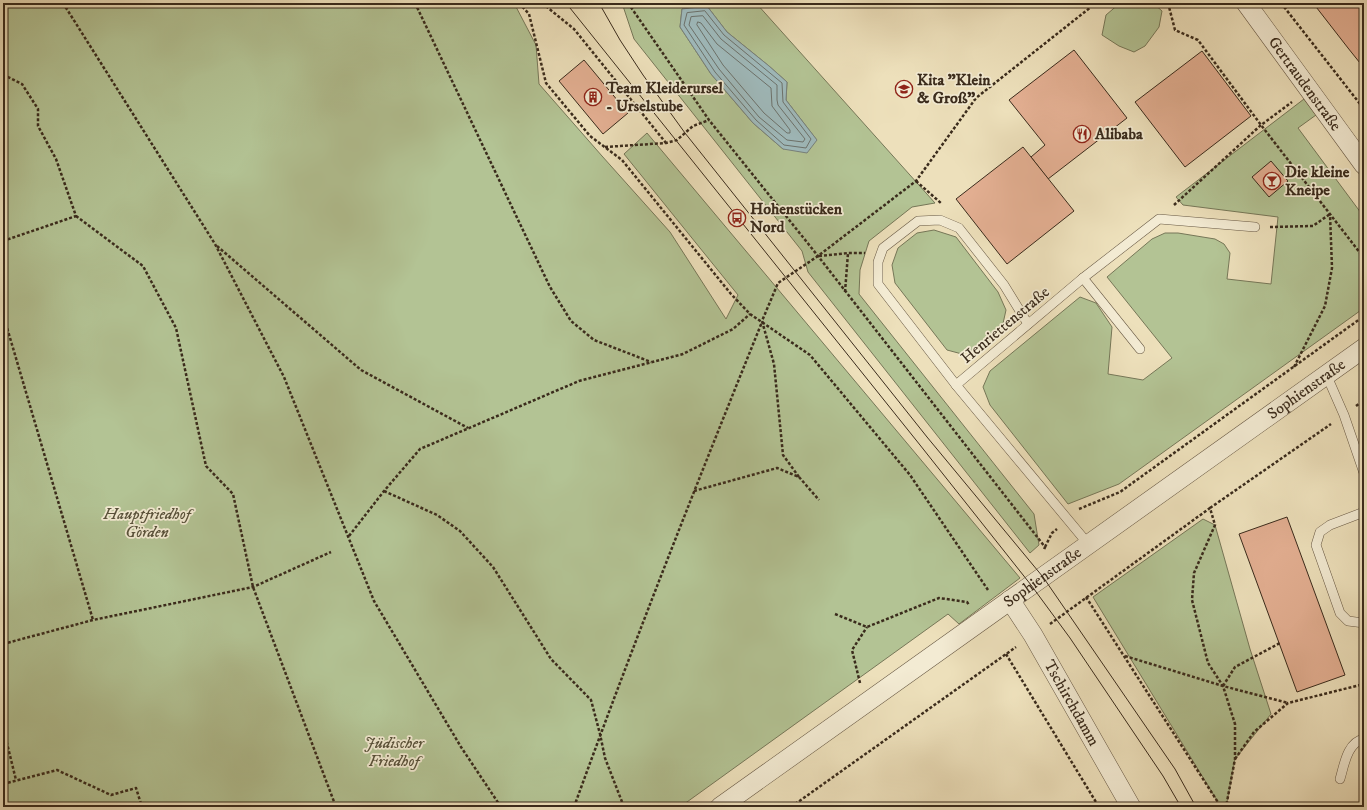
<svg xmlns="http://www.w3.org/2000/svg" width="1367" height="810" font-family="'IM FELL DW Pica',serif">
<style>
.green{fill:#b3c394;stroke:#767758;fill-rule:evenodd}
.water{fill:#9fbabc;stroke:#77817c}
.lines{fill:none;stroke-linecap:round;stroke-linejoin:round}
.shore{stroke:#6c726c;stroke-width:1}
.building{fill:#e3af92;stroke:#3a2b1c}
.lane-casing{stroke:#675844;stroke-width:10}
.street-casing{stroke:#675844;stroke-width:20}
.path{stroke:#3a2b1c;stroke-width:2.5;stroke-dasharray:3 2;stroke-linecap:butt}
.lane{stroke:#f3ebd3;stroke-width:9}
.street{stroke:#f3ebd3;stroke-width:19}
.tram{stroke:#3a2b1c;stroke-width:1}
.labels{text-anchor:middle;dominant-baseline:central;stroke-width:3.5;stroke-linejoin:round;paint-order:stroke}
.poi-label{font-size:16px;font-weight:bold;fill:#3a2b1c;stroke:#f3ebd3;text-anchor:start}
.street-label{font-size:16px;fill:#3a2b1c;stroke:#f3ebd3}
.park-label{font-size:16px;font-style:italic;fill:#58513a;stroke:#f3ebd3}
</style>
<rect width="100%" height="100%" fill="#ede0bb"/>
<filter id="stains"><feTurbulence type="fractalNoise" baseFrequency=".005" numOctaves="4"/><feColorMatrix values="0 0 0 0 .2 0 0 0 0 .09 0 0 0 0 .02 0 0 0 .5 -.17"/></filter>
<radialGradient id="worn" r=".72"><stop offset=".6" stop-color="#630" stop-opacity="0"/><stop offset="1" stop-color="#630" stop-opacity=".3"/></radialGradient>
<g class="green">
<path d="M3,3H514L536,45L539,84L602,156L670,232L726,319L738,295L624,154L647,133L1020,578L959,624L948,614L680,807H3Z"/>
<path d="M622,3H756L935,203L912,207L869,241L860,270L859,294L1034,514L1039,545L1030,553L808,272L802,251L634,39ZM707,6L727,32L769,66L787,82L786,100L816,139L783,149L753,123L711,74L680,27L682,9Z"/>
<path d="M1120,3H1153L1162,11L1159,27L1145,46L1134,52L1119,46L1102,35L1106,15Z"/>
<path d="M1304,99L1316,115L1298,128L1364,217V308L1119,484L1068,504L990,405L983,387L990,371L1080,297L1096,303L1112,327L1108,374L1143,380L1172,358L1107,277L1152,239L1165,233H1178L1215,239L1224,244L1230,253L1227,279L1271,284L1278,217L1183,205L1176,197Z"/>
<path d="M934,230L956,237L998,292L1006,310L1002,328L982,346L962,354L947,350L895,283L892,265L898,248L917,233Z"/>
<path d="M1203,519L1215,525L1250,649L1271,714L1235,759L1226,807H1221L1093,597Z"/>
</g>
<path class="water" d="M707,6L727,32L769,66L787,82L786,100L817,140L807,153L783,149L753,123L711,74L680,27L682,9Z"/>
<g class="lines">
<g class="shore">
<path d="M705,11L724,35L782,83L783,102L811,139L806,148L784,145L756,120L715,72L684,25L687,13Z"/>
<path d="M703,16L721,39L777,85V100L778,105L805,139L803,142L787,140L759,117L719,69L689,25L691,17Z"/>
<path d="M698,22L701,23L717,44L771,88L772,106L790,130V133H787L764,113L723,65L697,25Z"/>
</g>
</g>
<g class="building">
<path d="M1313,3H1364V68L1348,48Z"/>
<path d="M1074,50L1127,118L1048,179L1031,157L1045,145L1009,100Z"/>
<path d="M1202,51L1251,116L1185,167L1135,102Z"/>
<path d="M584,60L628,113L603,134L559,81Z"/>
<path d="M1023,147L1074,211L1007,264L956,199Z"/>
<path d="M1271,161L1288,181L1269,197L1252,177Z"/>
<path d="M1287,517L1345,675L1297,692L1239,534Z"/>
</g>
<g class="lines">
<defs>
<g id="lane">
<path d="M1083,278L1140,349"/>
<path d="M1028,324L1004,285L959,228L940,220L918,221L883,248L878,262V284L956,385L1089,545"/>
<path d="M1326,374L1344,415L1364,473"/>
<path d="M956,385L1083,278L1159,219L1255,227"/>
<path d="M1364,512L1330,525L1320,532L1316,545L1340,613L1348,621L1364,623"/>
<path d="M1340,779C1344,766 1347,742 1364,739"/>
</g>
<g id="street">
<path id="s1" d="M1246,3L1364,165"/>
<path id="s2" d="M1010,600L1033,635L1131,807"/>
<path id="s3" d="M720,807L1364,348"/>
</g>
</defs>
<use href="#lane" class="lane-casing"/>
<use href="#street" class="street-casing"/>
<g class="path">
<path d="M63,3L215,244L284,377L374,601L461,747L501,807"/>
<path d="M415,3L550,287L571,321L594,340L651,362"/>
<path d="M519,3L529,14L546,83L590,136L622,160L731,294L750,314L810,355L910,475L988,590"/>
<path d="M542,3L574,29L666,143"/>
<path d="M628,3L709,120L818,256L1045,547L1044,550"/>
<path d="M1168,3L1175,30L1198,40L1261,125L1364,258"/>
<path d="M1281,3L1364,109"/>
<path d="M3,77L6,76L22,84L38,109V126L56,159L76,216L3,241"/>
<path d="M605,147L666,143L677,140L693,126L709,120"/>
<path d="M916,181L942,204"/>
<path d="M1174,205L1261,125L1292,102"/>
<path d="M76,216L143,266L176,328L206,466L233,494L253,587L336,807"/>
<path d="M1270,227L1313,226L1330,214"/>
<path d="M217,246L361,370L468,428"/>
<path d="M819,256L848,253H865"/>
<path d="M845,292L848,253"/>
<path d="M3,314L93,620"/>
<path d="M1294,367L1325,306L1332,268L1330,214"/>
<path d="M1356,406L1364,400"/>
<path d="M799,477L819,500"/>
<path d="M384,491L437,515L460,531L493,567L551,659L591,700L600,734L605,758L624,807"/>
<path d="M694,491L777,468L799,477L783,455L774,364L762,321L778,283L818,256L916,181L976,98L1096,3"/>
<path d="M1210,508L1331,424"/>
<path d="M1079,509L1120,492L1364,316"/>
<path d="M349,536L384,491L420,449L579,381L683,354L733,329L750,314"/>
<path d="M1045,547L1052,533L1057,529"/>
<path d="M1086,597L1221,807"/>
<path d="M835,614L867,627L939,598L967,602L969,605"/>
<path d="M1050,624L1210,508L1215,525L1194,573L1192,600L1208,663L1223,686L1235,724V759L1226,807"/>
<path d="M3,644L93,620L253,587L331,552"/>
<path d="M1006,654L1099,807"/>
<path d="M1125,656L1223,686L1288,703"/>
<path d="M860,683L852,650L867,627"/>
<path d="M1223,686L1235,667L1280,643"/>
<path d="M3,727L16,780"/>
<path d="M1235,759L1254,732L1288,703L1364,684"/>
<path d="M3,784L57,770L111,795L136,788L142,807"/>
<path d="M574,807C633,644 697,483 762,322"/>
<path d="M791,807L1016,647"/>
</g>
<use href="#lane" class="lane"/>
<use href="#street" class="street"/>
<g class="tram">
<path d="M566,3L920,445L1031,585L1070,638L1163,776L1181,807"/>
<path d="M599,3L620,40L643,75L685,133L927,437L1043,577L1175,769L1196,807"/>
</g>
</g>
<defs>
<symbol id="school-ring" viewBox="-11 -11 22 22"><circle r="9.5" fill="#f3ebd3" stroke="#8f2418" stroke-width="1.5"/><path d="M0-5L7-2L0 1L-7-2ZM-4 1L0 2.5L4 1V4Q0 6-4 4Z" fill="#8f2418"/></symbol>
<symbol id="building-ring" viewBox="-11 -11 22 22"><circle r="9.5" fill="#f3ebd3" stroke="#8f2418" stroke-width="1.5"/><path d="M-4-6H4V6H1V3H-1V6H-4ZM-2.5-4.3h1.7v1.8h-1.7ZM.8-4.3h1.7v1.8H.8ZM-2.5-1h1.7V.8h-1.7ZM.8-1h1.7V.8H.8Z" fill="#8f2418"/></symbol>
<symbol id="restaurant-ring" viewBox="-11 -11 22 22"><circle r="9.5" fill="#f3ebd3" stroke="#8f2418" stroke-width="1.5"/><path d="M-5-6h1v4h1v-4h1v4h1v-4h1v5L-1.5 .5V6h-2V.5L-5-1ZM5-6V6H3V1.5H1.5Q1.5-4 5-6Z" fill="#8f2418"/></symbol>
<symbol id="bar-ring" viewBox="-11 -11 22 22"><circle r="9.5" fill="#f3ebd3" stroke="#8f2418" stroke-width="1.5"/><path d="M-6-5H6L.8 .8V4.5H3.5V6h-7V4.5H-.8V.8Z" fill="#8f2418"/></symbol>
<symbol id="bus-ring" viewBox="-11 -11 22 22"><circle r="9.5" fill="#f3ebd3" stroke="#8f2418" stroke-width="1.5"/><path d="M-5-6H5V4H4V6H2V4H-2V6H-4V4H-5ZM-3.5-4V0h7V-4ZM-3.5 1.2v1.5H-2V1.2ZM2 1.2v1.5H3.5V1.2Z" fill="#8f2418"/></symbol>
</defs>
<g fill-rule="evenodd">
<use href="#school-ring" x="894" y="79" width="20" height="20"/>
<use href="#building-ring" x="583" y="87" width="20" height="20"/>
<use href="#restaurant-ring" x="1072" y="124" width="20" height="20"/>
<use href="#bar-ring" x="1262" y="171" width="20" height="20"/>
<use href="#bus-ring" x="727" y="208" width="20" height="20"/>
</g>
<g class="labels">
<g class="poi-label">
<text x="917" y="80">Kita "Klein<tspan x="917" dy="18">&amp; Groß"</tspan></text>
<text x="606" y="88">Team Kleiderursel<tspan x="606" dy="18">- Urselstube</tspan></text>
<text x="1095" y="134">Alibaba</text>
<text x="1285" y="172">Die kleine<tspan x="1285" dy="18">Kneipe</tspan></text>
<text x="750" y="209">Hohenstücken<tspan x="750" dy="18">Nord</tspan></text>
</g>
<g class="street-label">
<text stroke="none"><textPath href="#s1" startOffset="100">Gertraudenstraße</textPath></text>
<text transform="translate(1005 325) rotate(-40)">Henriettenstraße</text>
<text stroke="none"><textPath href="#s3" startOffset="720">Sophienstraße</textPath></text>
<text stroke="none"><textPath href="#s3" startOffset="396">Sophienstraße</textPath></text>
<text stroke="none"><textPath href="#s2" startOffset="120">Tschirchdamm</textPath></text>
</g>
<g class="park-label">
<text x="147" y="514">Hauptfriedhof<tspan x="147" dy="18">Görden</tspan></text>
<text x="394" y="743">Jüdischer<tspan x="394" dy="18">Friedhof</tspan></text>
</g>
</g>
<rect width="1367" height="810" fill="none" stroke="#ede0bb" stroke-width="16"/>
<rect x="4" y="4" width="1359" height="802" fill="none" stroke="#3a2b1c" stroke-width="2"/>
<rect x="8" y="8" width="1351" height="794" fill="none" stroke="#3a2b1c"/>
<rect width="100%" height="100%" filter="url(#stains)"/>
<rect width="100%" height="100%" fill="url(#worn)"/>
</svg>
